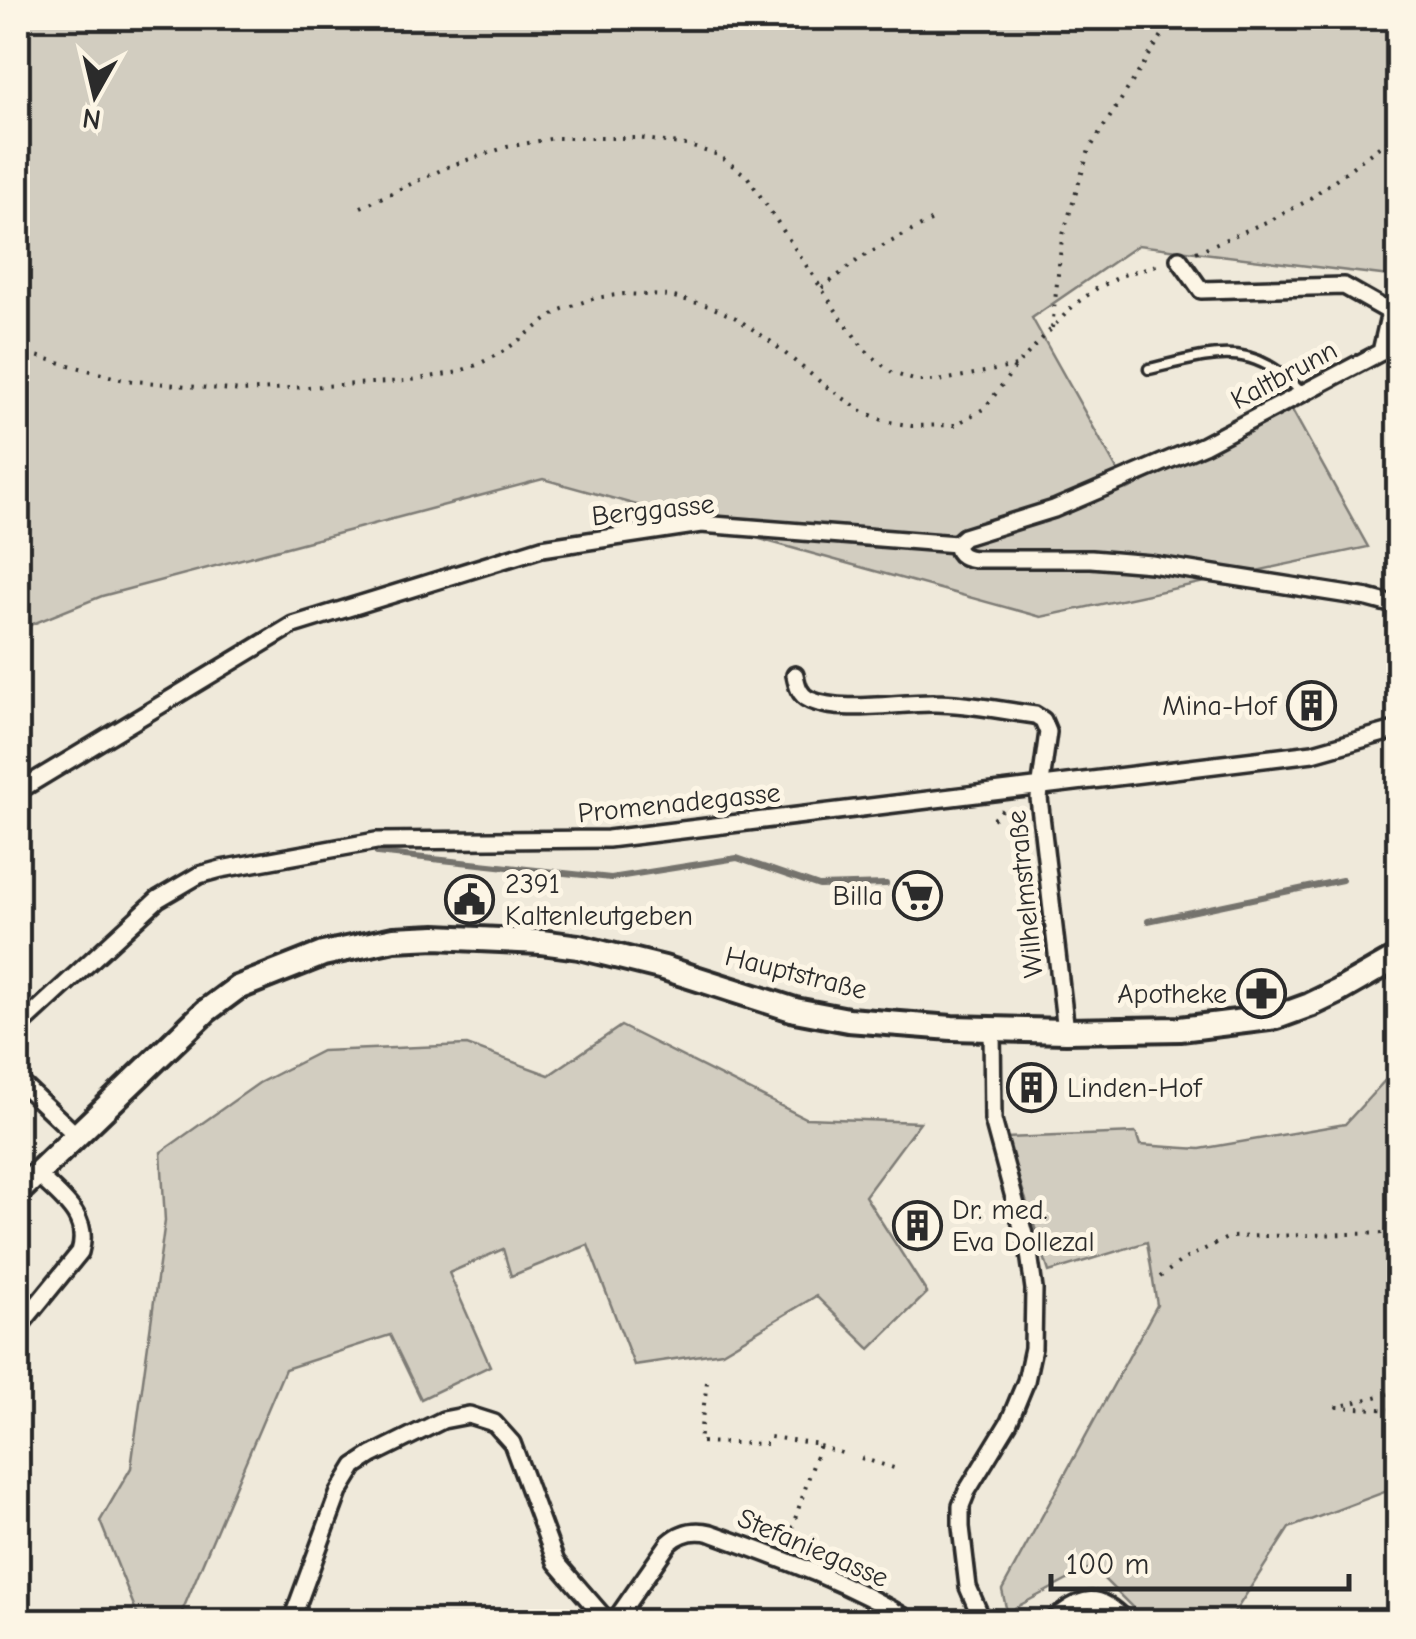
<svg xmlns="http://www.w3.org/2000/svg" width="1416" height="1639" font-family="'Comic Neue',sans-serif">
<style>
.green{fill:#d2cdc0;stroke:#7e7c76;stroke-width:2.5}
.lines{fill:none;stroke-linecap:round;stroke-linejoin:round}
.stream{stroke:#75736d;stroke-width:6}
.lane-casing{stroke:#2b2b2b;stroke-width:15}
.street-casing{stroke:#2b2b2b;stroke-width:22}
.secondary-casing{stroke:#2b2b2b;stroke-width:30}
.path{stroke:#2b2b2b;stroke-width:4;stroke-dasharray:2.5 8;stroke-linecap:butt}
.lane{stroke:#fcf5e5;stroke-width:8}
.street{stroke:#fcf5e5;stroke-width:15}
.secondary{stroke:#fcf5e5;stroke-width:22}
.labels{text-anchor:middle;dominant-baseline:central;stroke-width:10;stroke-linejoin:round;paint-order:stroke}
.street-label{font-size:28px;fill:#2b2b2b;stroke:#fcf5e5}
.poi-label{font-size:28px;fill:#2b2b2b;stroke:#fcf5e5;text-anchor:end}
</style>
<rect width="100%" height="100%" fill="#efe9da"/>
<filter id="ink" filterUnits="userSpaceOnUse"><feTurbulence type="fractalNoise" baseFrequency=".01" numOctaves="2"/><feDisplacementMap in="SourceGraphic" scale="20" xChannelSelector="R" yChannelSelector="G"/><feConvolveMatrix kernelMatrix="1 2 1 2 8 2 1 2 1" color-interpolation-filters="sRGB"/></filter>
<g filter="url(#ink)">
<g class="green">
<path d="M18,18H1398V277L1138,245L1032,318L1128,489L1292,410L1368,547L1041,617L543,479L102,596L18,630Z"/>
<path d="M621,1026L805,1118L920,1122L865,1196L927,1293L870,1349L816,1296L722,1352L634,1365L588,1245L511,1276L503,1249L449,1273L490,1366L421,1399L390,1335L285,1369L178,1621H140L100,1521L131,1468L165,1221L161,1152L259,1083L322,1051L467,1045L549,1075Z"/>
<path d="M1398,1074V1487L1289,1528L1229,1621H1146L1092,1567L1007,1612L1002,1590L1157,1305L1147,1242L1049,1272L1006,1138L1136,1133L1140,1145L1200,1149L1345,1124L1388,1077Z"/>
</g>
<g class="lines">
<g class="stream">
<path d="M377,853L611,878L737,858L819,886L886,884"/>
<path d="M1148,921L1342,880"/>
</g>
<defs>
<g id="lane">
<path d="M1381,352L1398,350"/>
<path d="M1149,369C1214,354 1251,338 1302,393"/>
</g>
<g id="street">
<path d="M956,544L964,537L1054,509L1204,445L1381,352L1390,312L1344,286L1201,290L1179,259"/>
<path d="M795,675C797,685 799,695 810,700C843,714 899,702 935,703C968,703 1003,711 1035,715L1043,720L1048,732L1039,798L1066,1031"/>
<path d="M18,791L293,625L542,548L701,524L956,544C957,556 966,558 976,559H1091L1151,564L1368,598L1398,606"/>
<path d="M18,1028L158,899L199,875L221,869L376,841L608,839L1313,753L1398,729"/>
<path d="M18,1080L76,1135"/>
<path d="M18,1328L80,1252C91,1216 60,1197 37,1174"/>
<path d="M291,1622L339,1492L355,1466L372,1455L443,1420L469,1415L494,1423L512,1443L556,1562L608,1622"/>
<path d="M614,1622L669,1543C681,1532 695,1529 711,1533C780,1558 850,1583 913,1622"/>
<path d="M983,1622L968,1587L961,1527V1506L967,1491L1009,1422L1026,1381L1033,1348L1034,1289L1029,1253L993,1120L992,1029"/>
<path d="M1051,1622C1082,1597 1096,1590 1127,1622"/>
</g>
<path id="secondary" d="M18,1192L206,1011L237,988L323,954L394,939L436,937L541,942L579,947L664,968L795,1010L848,1020L952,1028L1066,1031L1180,1029L1277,1017L1310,1005L1337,992L1398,957"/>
</defs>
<use href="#lane" class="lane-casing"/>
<use href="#street" class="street-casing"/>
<use href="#secondary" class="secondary-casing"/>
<g class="path">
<path d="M361,207L452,165L507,147L555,138H638L686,145L718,155L747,176L839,315L864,349L892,373L917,381H938L1016,366"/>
<path d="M1196,252L1273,219L1305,202L1398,133"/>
<path d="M822,288L862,257L938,217"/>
<path d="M1052,328L1062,238L1089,150L1173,18"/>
<path d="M18,351L124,380L241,391L405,381L454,373L477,365L504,351L560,310L595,298L624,294L670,296L709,306L736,318L770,341L824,385L862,411L885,421L912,426L955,425L985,408L1016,366L1074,305L1096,289L1123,275L1163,263"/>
<path d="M993,819L1004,808"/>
<path d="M1160,1277L1181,1261L1229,1237L1387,1233L1398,1219"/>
<path d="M707,1382L699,1442L767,1444L770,1437L820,1444L787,1543L789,1544"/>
<path d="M1398,1391L1337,1407L1398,1410"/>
<path d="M819,1446L845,1454"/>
<path d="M861,1458L897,1469"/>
</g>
<use href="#lane" class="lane"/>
<use href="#street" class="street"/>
<use href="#secondary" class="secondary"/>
</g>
</g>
<defs>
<symbol id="building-ring" viewBox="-11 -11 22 22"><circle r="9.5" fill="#fcf5e5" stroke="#2b2b2b" stroke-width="1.5"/><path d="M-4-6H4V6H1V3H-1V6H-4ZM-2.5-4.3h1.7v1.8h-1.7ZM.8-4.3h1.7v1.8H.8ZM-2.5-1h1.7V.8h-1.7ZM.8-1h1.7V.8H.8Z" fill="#2b2b2b"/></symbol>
<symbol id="supermarket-ring" viewBox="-11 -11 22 22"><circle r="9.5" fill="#fcf5e5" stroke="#2b2b2b" stroke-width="1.5"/><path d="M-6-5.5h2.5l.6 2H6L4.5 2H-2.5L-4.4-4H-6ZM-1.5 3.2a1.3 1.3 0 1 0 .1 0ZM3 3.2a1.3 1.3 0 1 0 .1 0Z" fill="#2b2b2b"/></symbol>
<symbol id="civic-ring" viewBox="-11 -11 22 22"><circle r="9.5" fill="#fcf5e5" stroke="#2b2b2b" stroke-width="1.5"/><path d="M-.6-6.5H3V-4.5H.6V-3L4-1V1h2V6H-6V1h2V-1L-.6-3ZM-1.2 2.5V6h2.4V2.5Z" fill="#2b2b2b"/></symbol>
<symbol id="pharmacy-ring" viewBox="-11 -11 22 22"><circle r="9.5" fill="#fcf5e5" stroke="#2b2b2b" stroke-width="1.5"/><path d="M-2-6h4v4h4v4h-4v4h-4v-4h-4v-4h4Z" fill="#2b2b2b"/></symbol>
</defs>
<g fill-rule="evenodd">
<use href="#building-ring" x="1284" y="678" width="55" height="55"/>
<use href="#supermarket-ring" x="890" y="868" width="55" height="55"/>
<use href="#civic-ring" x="442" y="872" width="55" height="55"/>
<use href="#pharmacy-ring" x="1234" y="966" width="55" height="55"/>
<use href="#building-ring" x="1004" y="1060" width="55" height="55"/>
<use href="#building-ring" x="890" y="1198" width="55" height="55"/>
</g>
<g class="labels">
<g class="street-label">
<text transform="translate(1284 375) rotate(-28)">Kaltbrunn</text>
<text transform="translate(653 510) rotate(-6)">Berggasse</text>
<text transform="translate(679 803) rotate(-6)">Promenadegasse</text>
<text transform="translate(1025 894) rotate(-96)">Wilhelmstraße</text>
<text transform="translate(796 973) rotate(14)">Hauptstraße</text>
<text transform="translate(813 1548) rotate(23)">Stefaniegasse</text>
</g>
<g class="poi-label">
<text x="1276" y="706">Mina-Hof</text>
<text x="505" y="884" text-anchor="start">2391<tspan x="505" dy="32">Kaltenleutgeben</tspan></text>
<text x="883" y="896">Billa</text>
<text x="1227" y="994">Apotheke</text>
<text x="1067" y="1088" text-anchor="start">Linden-Hof</text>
<text x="952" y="1210" text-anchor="start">Dr. med.<tspan x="952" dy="32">Eva Dollezal</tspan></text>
</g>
</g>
<rect width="1416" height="1639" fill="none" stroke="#fcf5e5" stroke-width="60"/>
<rect x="30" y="30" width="1356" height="1579" fill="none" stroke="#2b2b2b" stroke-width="4" filter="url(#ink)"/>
<g transform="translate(95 95) rotate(188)" stroke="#fcf5e5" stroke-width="8" paint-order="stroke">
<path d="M0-8L18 38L0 25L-18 38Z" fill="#2b2b2b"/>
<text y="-15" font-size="28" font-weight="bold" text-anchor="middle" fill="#2b2b2b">N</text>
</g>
<path d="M1051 1574v15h298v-15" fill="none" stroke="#2b2b2b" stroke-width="5"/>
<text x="1066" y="1574" font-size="30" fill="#2b2b2b" stroke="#fcf5e5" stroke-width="8" paint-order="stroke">100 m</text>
</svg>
